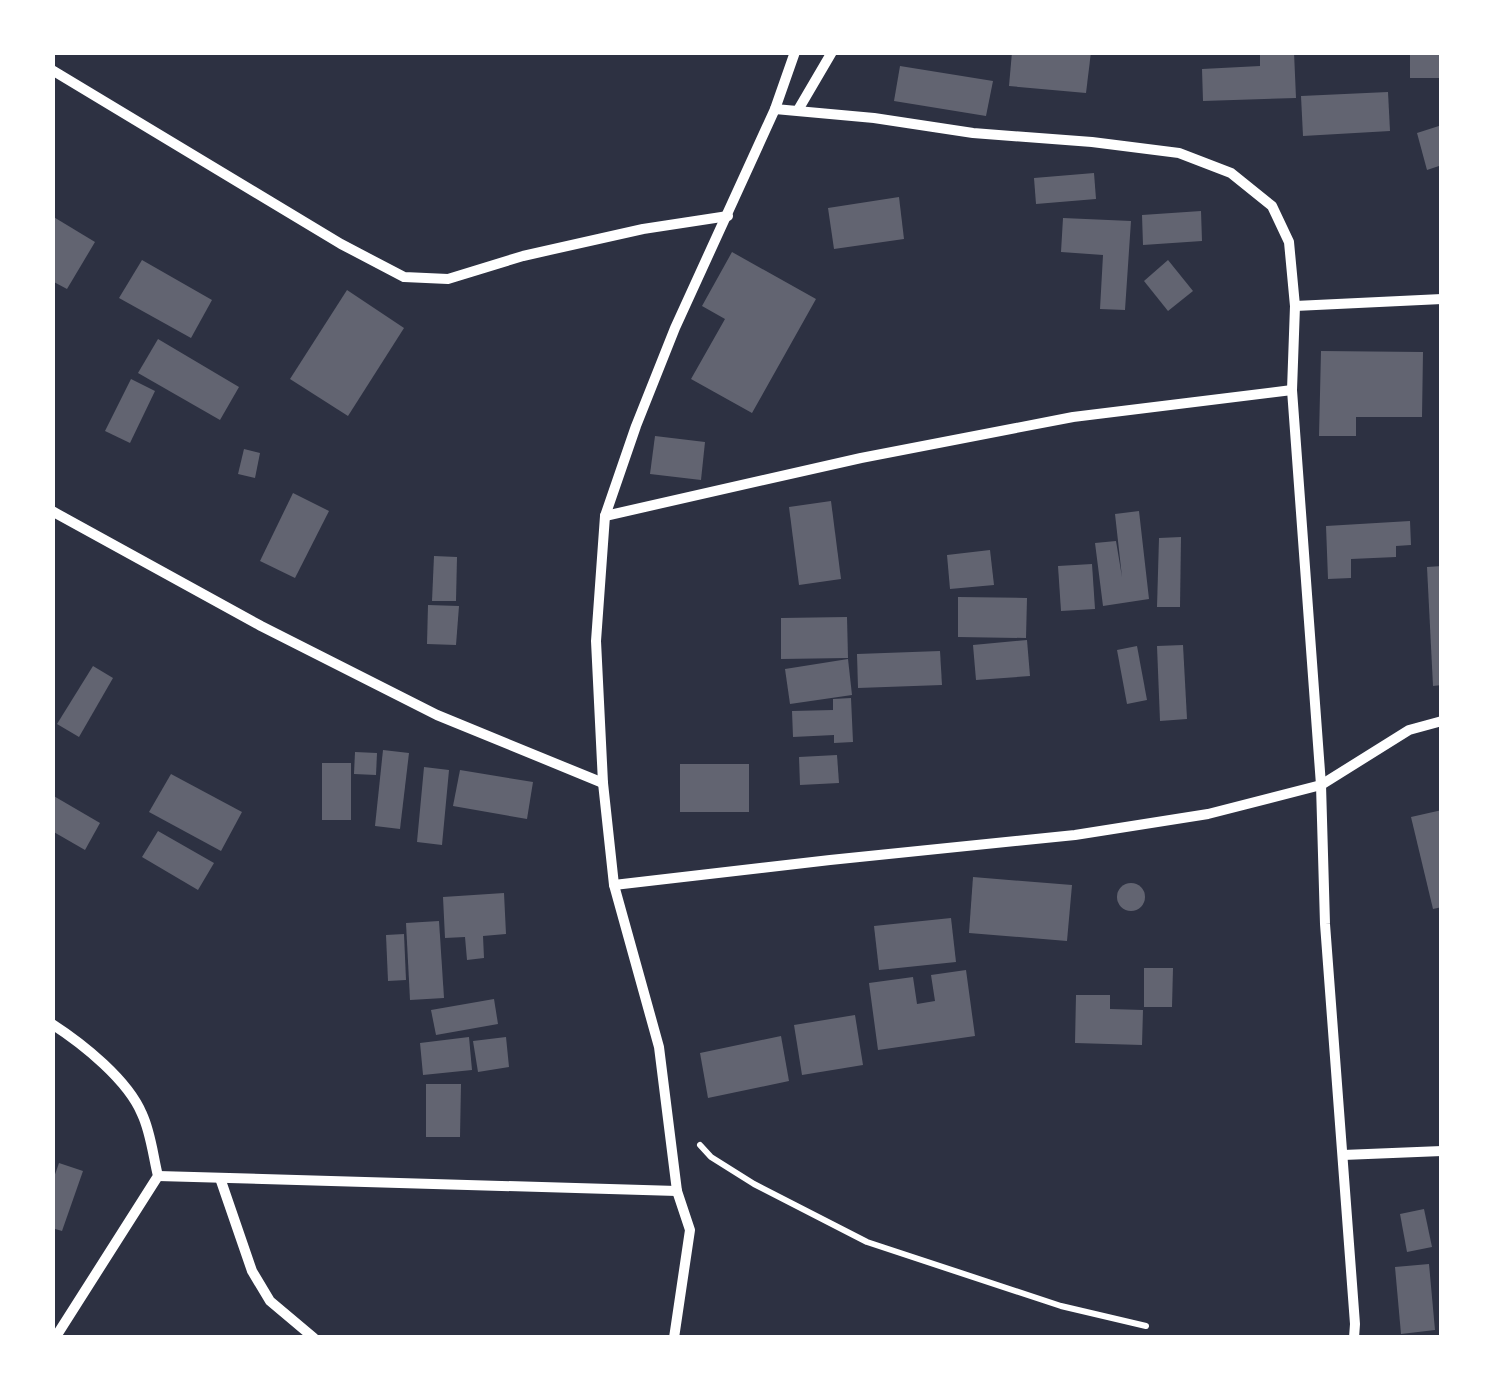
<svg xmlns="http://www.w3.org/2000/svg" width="1494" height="1390" font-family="Cabin,sans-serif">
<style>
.building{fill:#626471}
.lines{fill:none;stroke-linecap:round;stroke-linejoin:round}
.path{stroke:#fff;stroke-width:6}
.minor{stroke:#fff;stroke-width:10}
</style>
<rect width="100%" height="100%" fill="#2d3142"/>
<g class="building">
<path d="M1012,52H1091L1086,93L1009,86Z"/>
<path d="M1260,52H1294L1296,98L1203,101L1202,69L1260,66Z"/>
<rect x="1410" y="52" width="32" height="26"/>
<path d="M900,66L993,81L986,116L894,101Z"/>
<path d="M1388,92L1390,131L1303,136L1301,96Z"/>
<path d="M1442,125V165L1427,170L1417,133Z"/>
<path d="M1094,173L1096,199L1036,204L1034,178Z"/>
<path d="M899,197L904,239L834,249L828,208Z"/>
<path d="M1201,211L1202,241L1143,245L1142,215Z"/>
<path d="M52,216L95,242L67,289L52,281Z"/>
<path d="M1063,218L1131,221L1125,310L1100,309L1103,255L1061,252Z"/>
<path d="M732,252L816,299L752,413L691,379L725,319L702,306Z"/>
<path d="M142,260L212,300L191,338L119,298Z"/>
<path d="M1168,260L1193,291L1168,311L1144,281Z"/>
<path d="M347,290L404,328L348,416L290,379Z"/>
<path d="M158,339L239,387L220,420L138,373Z"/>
<path d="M1321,351L1423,352L1422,417H1356V436H1319Z"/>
<path d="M131,379L155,391L130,443L105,431Z"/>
<path d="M655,436L705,442L701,480L650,474Z"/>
<path d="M244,449L260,453L255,478L238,474Z"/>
<path d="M293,493L329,511L295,578L260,561Z"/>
<path d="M831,501L841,579L799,585L789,507Z"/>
<path d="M1139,511L1149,599L1103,606L1095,543L1116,541L1122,577L1115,514Z"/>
<path d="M1410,521L1411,545L1396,546V557L1351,559V578L1328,579L1326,526Z"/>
<path d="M1181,537L1180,607H1157L1159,538Z"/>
<path d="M990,550L994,585L950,589L947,555Z"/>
<path d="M434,556L457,557L456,601H432Z"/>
<path d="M1092,564L1095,609L1061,611L1058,566Z"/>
<path d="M1442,566V685L1433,686L1427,567Z"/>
<path d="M958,597L1027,598L1026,638L958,637Z"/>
<path d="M428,605L459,606L456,645L427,644Z"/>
<path d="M847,617L848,658L781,659V618Z"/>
<path d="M1027,640L1030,676L976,680L973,645Z"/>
<path d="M1183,645L1187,719L1160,721L1157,646Z"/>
<path d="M1137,646L1147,700L1127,704L1117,650Z"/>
<path d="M940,651L942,685L858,688L857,654Z"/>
<path d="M848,659L852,695L790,704L785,669Z"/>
<path d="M93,666L113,678L79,737L57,724Z"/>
<path d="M851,698L853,742L834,743V735L793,737L792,711L833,710V699Z"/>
<path d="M383,750L409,753L400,829L375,826Z"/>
<path d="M355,752L377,753L376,775L354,774Z"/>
<path d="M837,755L839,783L800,785L799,757Z"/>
<rect x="322" y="763" width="29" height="57"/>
<rect x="680" y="764" width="69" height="48"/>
<path d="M424,767L449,770L442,845L417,842Z"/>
<path d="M460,770L533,782L527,819L453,806Z"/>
<path d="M171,774L242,812L221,851L149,812Z"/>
<path d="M52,795L100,823L85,850L52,831Z"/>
<path d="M1442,810V907L1433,909L1411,817Z"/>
<path d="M158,831L214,863L198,890L142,857Z"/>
<path d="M973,877L1072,885L1067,941L969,933Z"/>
<circle cx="1131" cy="897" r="14"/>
<path d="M504,893L506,934L483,936L484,958L467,960L465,937L445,938L443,897Z"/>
<path d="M951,918L956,962L879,970L874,926Z"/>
<path d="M439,921L444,998L410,1000L406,923Z"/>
<path d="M404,934L406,980L388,981L386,935Z"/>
<path d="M1144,968H1173L1172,1007H1144Z"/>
<path d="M966,970L975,1036L878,1050L869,983L913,977L917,1004L935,1001L931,975Z"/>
<path d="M1076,995H1110V1009L1143,1010L1142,1045L1075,1043Z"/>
<path d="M494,999L498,1024L436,1035L431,1010Z"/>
<path d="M855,1015L863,1065L802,1075L794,1025Z"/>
<path d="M781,1036L789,1081L708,1098L700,1053Z"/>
<path d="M469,1037L472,1070L423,1075L420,1043Z"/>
<path d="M506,1037L509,1067L478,1072L473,1041Z"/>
<path d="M426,1084H461L460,1137H426Z"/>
<path d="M59,1163L83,1171L62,1231L52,1228V1183Z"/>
<path d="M1424,1209L1432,1247L1407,1252L1400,1214Z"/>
<path d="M1429,1264L1435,1330L1401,1334L1395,1267Z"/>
</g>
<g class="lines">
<path class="path" d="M700,1145L711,1157L754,1184L867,1242L1061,1306L1146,1326"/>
<g class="minor">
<path d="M52,70L341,244L404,277L448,279L523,256L643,229L728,216"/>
<path d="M775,109L874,118L973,133L1092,142L1179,153L1231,173L1272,206L1289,242L1295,306L1292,390L1321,785L1325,924L1355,1324L1354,1338"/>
<path d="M798,110L832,52"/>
<path d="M1295,306L1442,299"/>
<path d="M52,511L261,626L437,715L603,783"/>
<path d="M605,516L861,458L1073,417L1292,390"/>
<path d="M614,885L830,860L1075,835L1208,814L1321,785L1409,730L1442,721"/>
<path d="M52,1024C83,1044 128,1080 142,1114C151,1133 153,1156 158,1176L55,1338"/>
<path d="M1343,1155L1442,1151"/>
<path d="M158,1176L677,1191"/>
<path d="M220,1178L252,1271L270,1301L314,1338"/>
<path d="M674,1338L690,1230L677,1191L659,1047L614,885L603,783L596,641L605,516L636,426L675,328L775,109L795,52"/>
</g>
</g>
<rect width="1494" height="1390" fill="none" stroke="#ffffff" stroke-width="110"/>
</svg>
